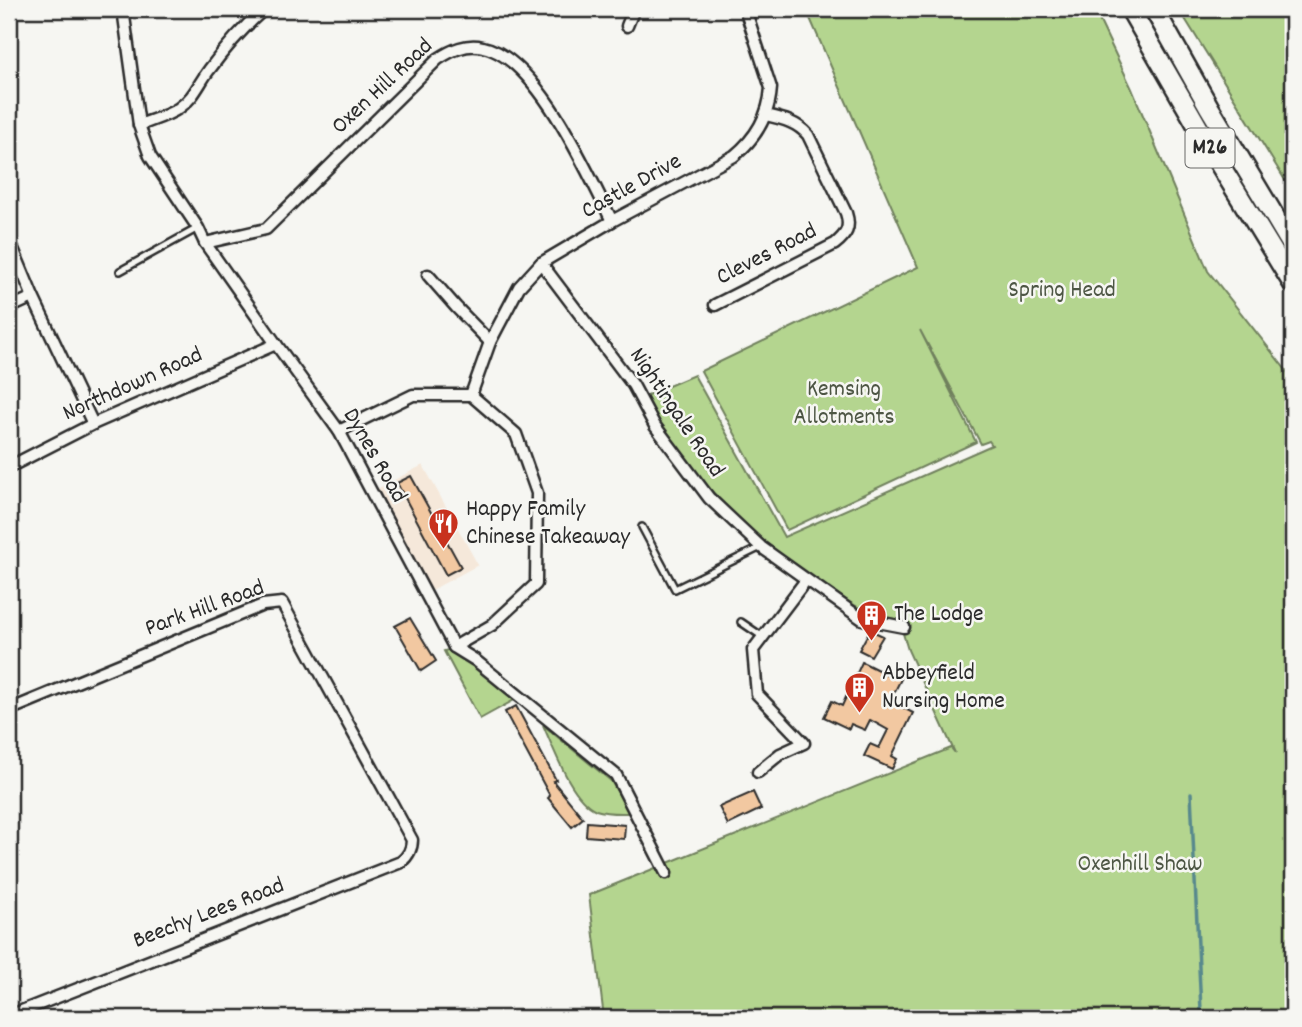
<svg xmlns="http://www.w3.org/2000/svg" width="1302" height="1027" font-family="Dekko,sans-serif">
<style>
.built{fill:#f5e8da}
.green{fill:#b4d58f;stroke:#70805d;stroke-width:2}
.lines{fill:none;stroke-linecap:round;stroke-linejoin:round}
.stream{stroke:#59898d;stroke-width:3.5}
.building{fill:#f2c8a1;stroke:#2b2b2b;stroke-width:2}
.lane-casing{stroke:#2b2b2b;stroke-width:10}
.street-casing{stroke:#2b2b2b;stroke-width:15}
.highway-casing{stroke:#2b2b2b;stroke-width:23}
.lane{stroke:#f6f6f2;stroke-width:5}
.street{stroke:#f6f6f2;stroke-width:10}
.highway{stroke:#f6f6f2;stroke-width:18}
.labels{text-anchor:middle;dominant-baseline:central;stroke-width:5;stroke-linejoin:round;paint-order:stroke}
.shield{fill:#f6f6f2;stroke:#686867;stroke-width:2}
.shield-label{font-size:23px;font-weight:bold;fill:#2b2b2b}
.street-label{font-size:24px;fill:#2b2b2b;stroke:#f6f6f2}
.park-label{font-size:24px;fill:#4d5644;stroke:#f6f6f2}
.poi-label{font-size:24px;fill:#2b2b2b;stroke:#f6f6f2;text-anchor:start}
</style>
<rect width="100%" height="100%" fill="#f6f6f2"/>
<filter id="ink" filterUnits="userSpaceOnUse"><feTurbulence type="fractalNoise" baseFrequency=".0143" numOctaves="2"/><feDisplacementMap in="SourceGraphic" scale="14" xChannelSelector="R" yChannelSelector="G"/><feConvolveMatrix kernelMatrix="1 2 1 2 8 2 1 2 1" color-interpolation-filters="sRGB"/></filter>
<g filter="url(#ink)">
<path class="built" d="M423,465L478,565L428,592L375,490Z"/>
<g class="green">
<path d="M806,9H1094L1132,89L1208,271L1293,379V1018H604L589,895L951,748L955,753L908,650L899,620C889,618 877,616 868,612C854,607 840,595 827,587C752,539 687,476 645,396L694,375L784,537L992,445L989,441L981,444L920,330L976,442L787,530L701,371L918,267Z"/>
<path d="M1179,9H1293V193Z"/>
<path d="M451,649L472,662L516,699L480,719L444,651Z"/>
<path d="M543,725L611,781L630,813C619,813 607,814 596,810C571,799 554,749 543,725Z"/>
</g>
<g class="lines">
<path class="stream" d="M1191,793L1201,1011L1207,1018"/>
</g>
<g class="building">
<path d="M411,476L461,567L446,575L397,483Z"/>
<path d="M410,618L436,661L421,671L395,626Z"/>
<path d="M870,630L883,636L871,656L859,650Z"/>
<path d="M862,662L888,675L889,671L902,677L890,701L913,713L892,756L897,759L892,769L864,756L870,744L879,748L888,730L870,720L865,730L851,724L849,729L824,717L832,701L842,706Z"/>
<path d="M516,706L556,780L553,781L583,818L572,827L548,798L550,796L505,712Z"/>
<path d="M753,792L761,809L728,825L719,807Z"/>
<path d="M587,822L625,825L624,839L586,836Z"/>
</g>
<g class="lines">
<defs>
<g id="lane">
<path d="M120,271L198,228"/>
<path d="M642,527L675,589L761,547"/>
<path d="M741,622L763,637"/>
</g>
<g id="street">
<path d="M123,9L139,125L150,156L198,228L205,243L276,344L339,431L454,647L475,660L616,775L666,873"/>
<path d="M627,26L634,9"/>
<path d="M139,125C152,120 168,116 179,108C194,98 199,83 209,70C225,48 244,27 264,9"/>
<path d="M9,239L33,297L93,424"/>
<path d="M205,243L266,229L438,59C452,50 466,43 483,47C538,58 588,174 612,221"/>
<path d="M541,263L633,385L655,426L709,498L761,547L862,619L904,627"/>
<path d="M428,275L456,307L490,342"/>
<path d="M715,305L835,244C846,235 851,228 846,213L808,135C797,122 783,119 766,115"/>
<path d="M9,308L33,297"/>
<path d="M471,395L490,342L519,287L541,263L612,221L734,156C756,138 769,116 771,88L745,9"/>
<path d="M339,431L413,395H471L516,434L537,493L536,584L492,625L454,647"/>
<path d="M9,467L93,424L276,344"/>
<path d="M9,710L263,605L282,603L412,840C412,850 408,856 401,862L9,1016"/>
<path d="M758,772L780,754L804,743L757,694L753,650L806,580"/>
</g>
<g id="highway">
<path d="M1130,9L1220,165L1293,284"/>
<path d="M1154,9L1209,107L1293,247"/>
</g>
</defs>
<use href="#lane" class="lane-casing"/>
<use href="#street" class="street-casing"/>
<use href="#highway" class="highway-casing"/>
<use href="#lane" class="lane"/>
<use href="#street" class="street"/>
<use href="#highway" class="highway"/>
</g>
</g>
<defs>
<symbol id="restaurant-pin" viewBox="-11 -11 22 30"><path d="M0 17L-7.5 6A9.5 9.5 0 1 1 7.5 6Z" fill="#c8321e" stroke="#f6f6f2"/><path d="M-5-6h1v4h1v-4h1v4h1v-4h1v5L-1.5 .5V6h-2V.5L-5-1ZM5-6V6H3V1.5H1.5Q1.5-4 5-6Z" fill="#fff"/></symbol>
<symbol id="building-pin" viewBox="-11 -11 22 30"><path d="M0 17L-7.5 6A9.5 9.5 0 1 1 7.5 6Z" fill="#c8321e" stroke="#f6f6f2"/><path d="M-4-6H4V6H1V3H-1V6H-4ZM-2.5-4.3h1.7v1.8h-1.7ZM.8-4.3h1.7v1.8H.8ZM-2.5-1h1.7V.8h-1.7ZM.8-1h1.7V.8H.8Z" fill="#fff"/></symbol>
</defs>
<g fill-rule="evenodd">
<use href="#restaurant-pin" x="426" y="506" width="35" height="47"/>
<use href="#building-pin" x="854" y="598" width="35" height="47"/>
<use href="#building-pin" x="842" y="670" width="35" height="47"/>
</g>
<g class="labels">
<rect class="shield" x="1185.5" y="128.5" width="49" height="39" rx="5"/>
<g class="shield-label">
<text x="1210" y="148">M26</text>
</g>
<g class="street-label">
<text transform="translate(383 87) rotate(-43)">Oxen Hill Road</text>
<text transform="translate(632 187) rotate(-29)">Castle Drive</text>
<text transform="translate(767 255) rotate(-27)">Cleves Road</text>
<text transform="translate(133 385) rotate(-24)">Northdown Road</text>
<text transform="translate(676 413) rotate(56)">Nightingale Road</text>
<text transform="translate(374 456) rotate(60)">Dynes Road</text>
<text transform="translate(205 609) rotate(-20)">Park Hill Road</text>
<text transform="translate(209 914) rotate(-21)">Beechy Lees Road</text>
</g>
<g class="park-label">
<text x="1062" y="291">Spring Head</text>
<text x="844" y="390">Kemsing<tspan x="844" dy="28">Allotments</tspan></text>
<text x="1140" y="865">Oxenhill Shaw</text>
</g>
<g class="poi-label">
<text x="466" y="510">Happy Family<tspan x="466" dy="28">Chinese Takeaway</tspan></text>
<text x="894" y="615">The Lodge</text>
<text x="882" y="674">Abbeyfield<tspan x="882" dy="28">Nursing Home</tspan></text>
</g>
</g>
<rect width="1302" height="1027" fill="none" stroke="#f6f6f2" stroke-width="35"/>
<rect x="18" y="18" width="1267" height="992" fill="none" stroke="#2b2b2b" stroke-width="2.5" filter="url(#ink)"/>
</svg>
